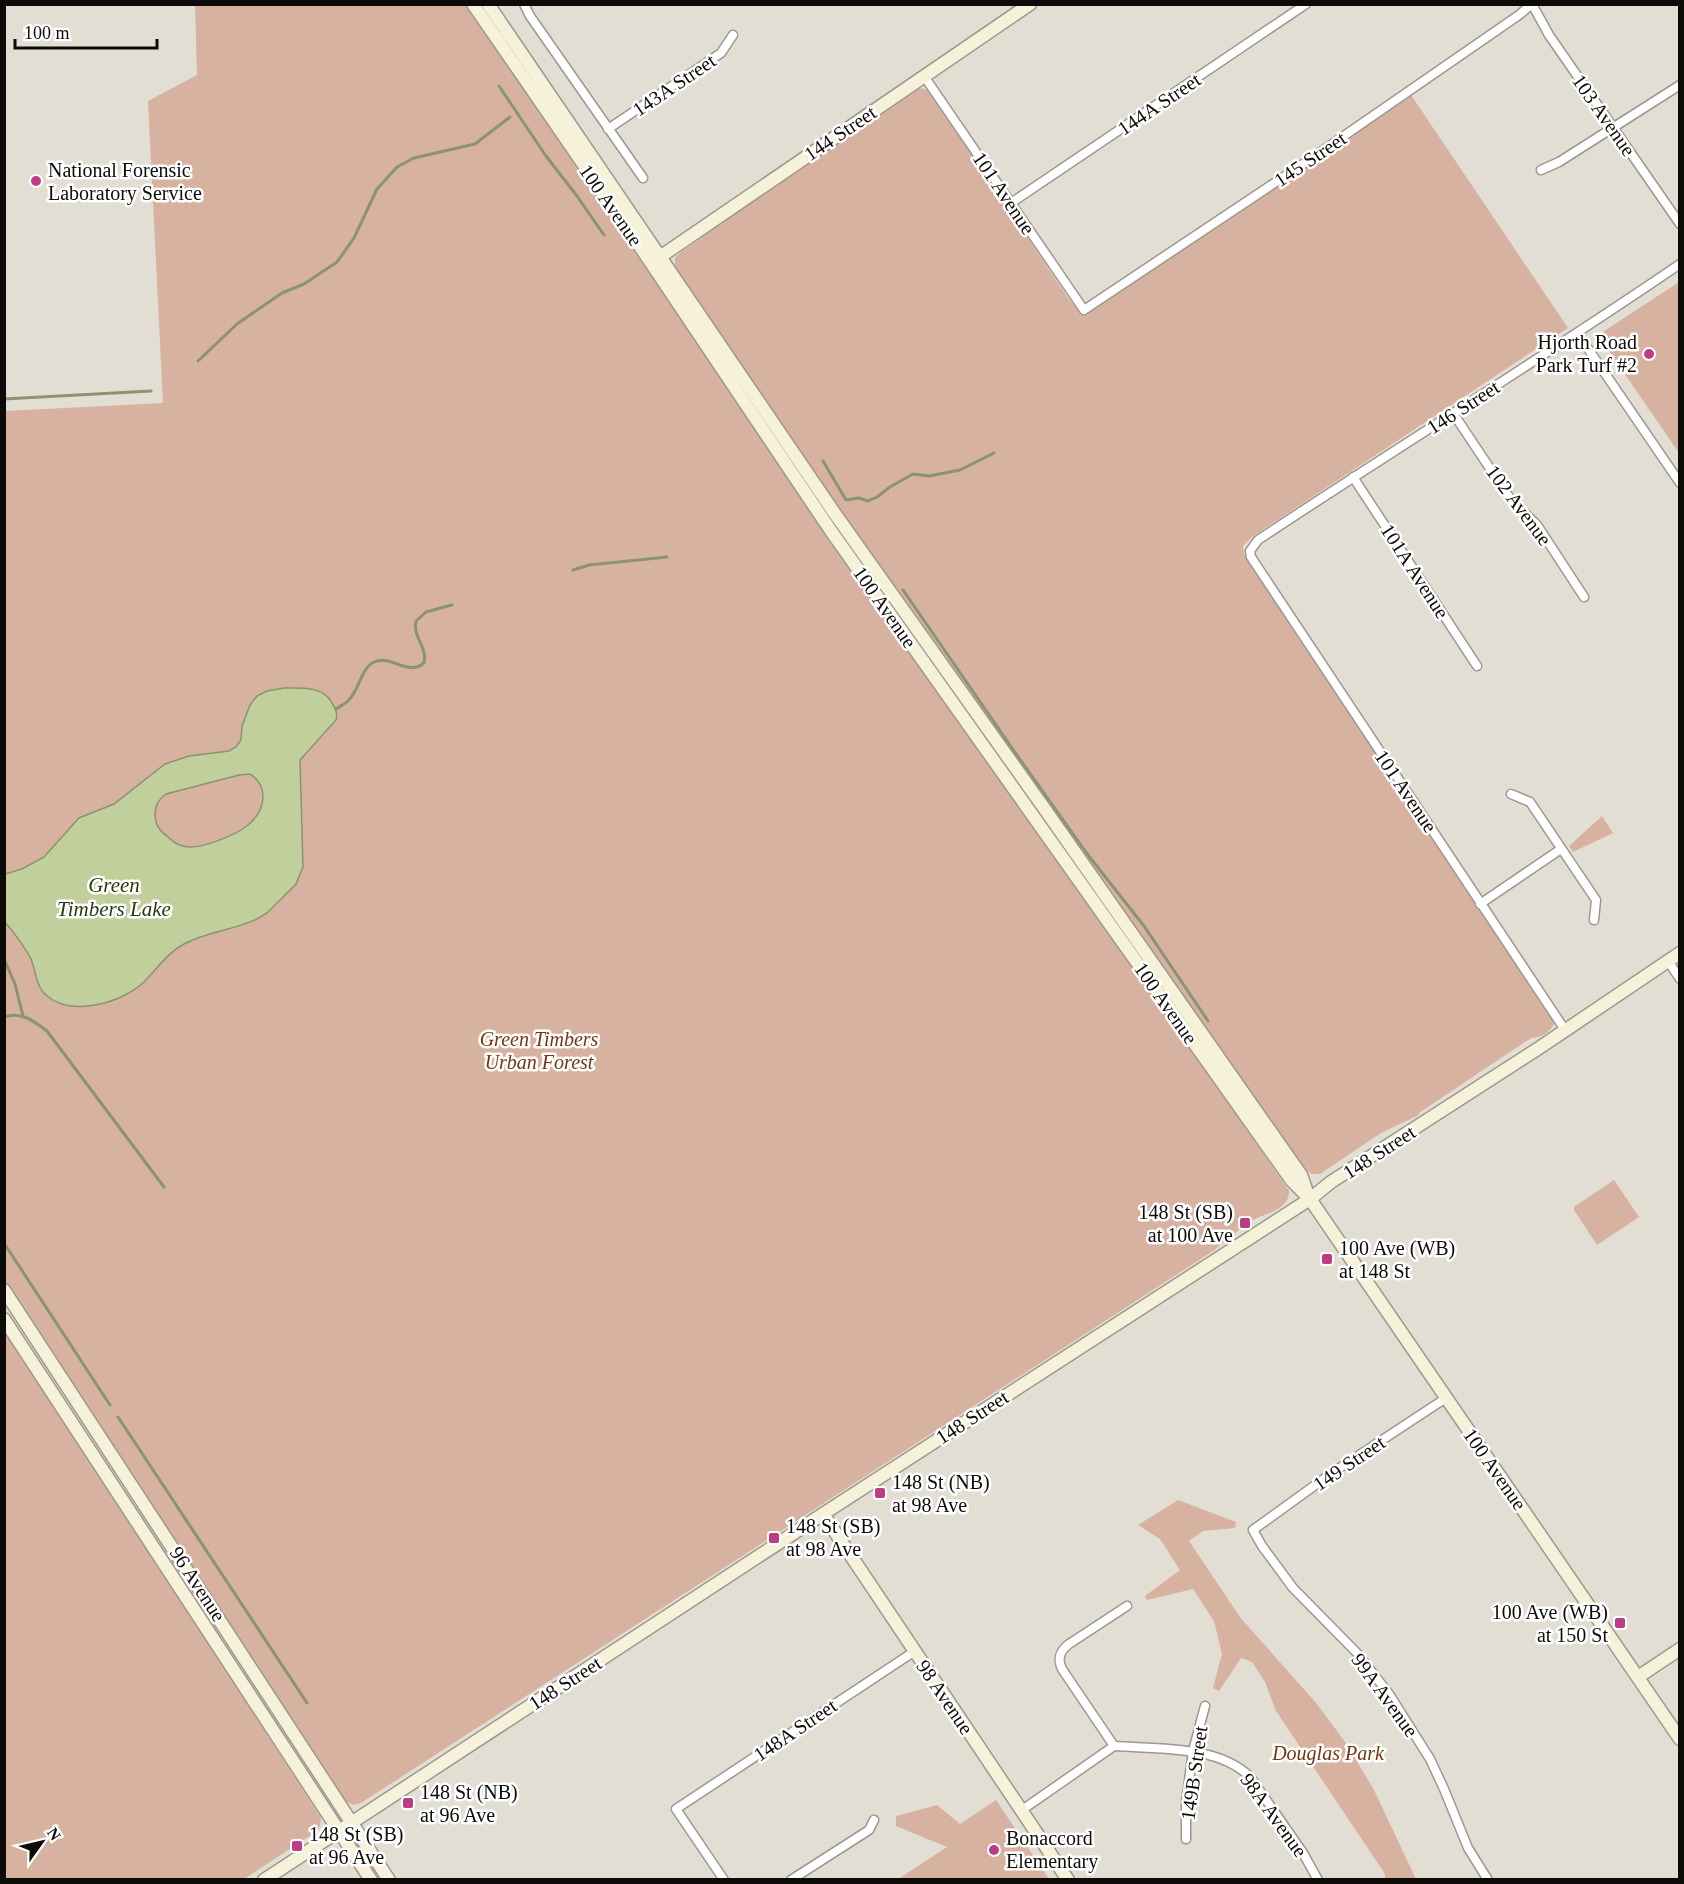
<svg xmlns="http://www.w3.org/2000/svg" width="1684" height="1884" font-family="Georgia,serif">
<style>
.green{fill:#d7b2a1}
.water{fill:#c0cf9c;stroke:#8a9470;stroke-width:1.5;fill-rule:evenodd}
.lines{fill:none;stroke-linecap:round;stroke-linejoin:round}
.stream{stroke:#8a9470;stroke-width:3}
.street-casing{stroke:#9d988e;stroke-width:11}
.secondary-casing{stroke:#9d988e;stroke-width:15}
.street{stroke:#fff;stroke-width:8}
.secondary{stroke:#f6f2d9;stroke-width:12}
.poi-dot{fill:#be3c83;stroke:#fff;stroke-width:2}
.labels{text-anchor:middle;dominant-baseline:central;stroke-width:5;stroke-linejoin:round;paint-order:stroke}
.street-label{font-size:20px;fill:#0d0b08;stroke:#fff}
.poi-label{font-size:20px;fill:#0d0b08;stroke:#fff;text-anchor:start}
.park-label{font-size:20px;font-style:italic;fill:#743511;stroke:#fff}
.water-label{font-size:21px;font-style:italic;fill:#2e3710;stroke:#fff}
</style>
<rect width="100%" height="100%" fill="#e3ded4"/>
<g class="green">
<path d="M195,5H466L827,533L1140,973L1289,1191C1289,1196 1288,1200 1284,1204C1277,1212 1264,1214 1255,1219C1239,1228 1227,1241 1213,1251L361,1803L353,1805L343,1800L5,1281V411L163,403L148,101L197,75Z"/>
<path d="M919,88L928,90L933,96L1068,298L1074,305L1079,307L1411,95L1568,328L1253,536L1243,546L1244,554L1247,559L1553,1019L1554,1024C1549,1033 1541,1038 1531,1038L1419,1113V1115L1381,1133L1320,1174H1312L1303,1169L847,522L675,268V258L680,253L714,229L735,211Z"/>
<path d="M1679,282V453L1598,335Z"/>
<path d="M1602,816L1613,833L1573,852L1569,846Z"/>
<path d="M1614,1180L1639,1217L1597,1245L1574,1210V1207Z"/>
<path d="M4,1327L226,1667L266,1733L321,1818L320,1826L316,1832L244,1879H5Z"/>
<path d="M1178,1500L1236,1522L1235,1528L1203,1531L1189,1541L1240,1617L1317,1704L1348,1746L1374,1790L1416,1879H1385V1874L1276,1711L1265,1682L1252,1662L1241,1658L1219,1691L1213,1688L1222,1654L1214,1621L1193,1589L1147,1600L1145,1596L1180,1570L1160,1539L1138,1525Z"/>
<path d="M996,1800L1049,1879H898L947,1847L896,1826V1816L937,1805L960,1824Z"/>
</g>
<path class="water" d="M284,688C301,688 321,686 331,701C335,708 338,712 336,720L300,760L303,867L296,884L267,913L257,919C234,930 206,932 184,944C167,953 157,969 144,982C122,1003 72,1017 47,996C36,987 36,972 31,959C24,945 15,934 5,922V874L22,869L44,857L79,818L114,804L165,764L189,756L229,751L236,747L241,740L242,726L250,705L257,696L267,691ZM250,774C270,787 265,811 248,825C236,835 198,851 183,846C177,845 171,840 167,836C162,833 157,827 156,822C153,810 156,801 166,794L239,775Z"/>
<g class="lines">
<g class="stream">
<path d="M499,86L546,156L577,196L604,235"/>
<path d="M198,361L237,324L282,293L304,284L337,262L354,238L377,189L397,167L414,158L475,144L510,117"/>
<path d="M4,399L151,391"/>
<path d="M823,461L846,500L859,498L868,501L877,497L890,487L913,474L929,476L960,470L994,453"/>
<path d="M573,570L589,565L667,557"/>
<path d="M903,590L1014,751L1088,855L1144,926L1208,1021"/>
<path d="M336,709C340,706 345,704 348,701C359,691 361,668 374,662C391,654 408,677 424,663C428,648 412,636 416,621L426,612L452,605"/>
<path d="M4,959L15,984L23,1016"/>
<path d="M4,1017C21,1011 34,1021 47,1031L164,1187"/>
<path d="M4,1243L110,1405"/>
<path d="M118,1417L307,1703"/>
</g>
<defs>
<g id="street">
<path d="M524,4L530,16L643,178"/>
<path d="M1532,4L1549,35L1680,224"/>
<path d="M924,76L1084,310L1309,160L1519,15L1532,4"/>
<path d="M608,129L721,53L733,35"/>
<path d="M1541,170L1559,162L1680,85"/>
<path d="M1011,203L1306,4"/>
<path d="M1578,334L1680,483"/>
<path d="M1453,413L1511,500L1537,525L1584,597"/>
<path d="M1353,477L1477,666"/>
<path d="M1511,794L1530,802L1596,900L1594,920"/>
<path d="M1480,904L1561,849"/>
<path d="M1668,961L1680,979"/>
<path d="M1565,1030L1251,557L1250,551L1258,540C1398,447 1541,359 1680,264"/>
<path d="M1446,1398L1332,1473L1253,1530L1262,1546L1293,1588L1358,1654L1389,1694L1430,1759L1444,1789L1468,1848L1488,1880"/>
<path d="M1114,1746C1157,1749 1220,1745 1251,1778L1303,1853L1318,1880"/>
<path d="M1114,1746L1062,1669C1057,1658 1060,1651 1069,1644L1127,1606"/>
<path d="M1022,1810L1114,1746"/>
<path d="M1186,1839V1803L1193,1751L1205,1706"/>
<path d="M724,1880L676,1809L915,1651"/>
<path d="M791,1880L869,1830L874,1820"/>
</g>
<g id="secondary">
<path d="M473,4L637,242L831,531L1292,1181L1310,1199L1680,1739"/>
<path d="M488,4L833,511L1044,808L1301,1175L1308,1195"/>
<path d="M654,261L1030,4"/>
<path d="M4,1290L389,1880"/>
<path d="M4,1319L371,1880"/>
<path d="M823,1514L1068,1880"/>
<path d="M1638,1677L1680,1649"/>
<path d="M264,1880L823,1514L1310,1199L1331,1182L1539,1048L1680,953"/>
</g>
</defs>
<use href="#street" class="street-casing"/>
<use href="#secondary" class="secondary-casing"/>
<use href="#street" class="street"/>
<use href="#secondary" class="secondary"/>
</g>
<g class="poi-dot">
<circle cx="36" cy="181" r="6"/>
<circle cx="1649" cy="354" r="6"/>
<rect x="1239" y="1217" width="12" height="12" rx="3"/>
<rect x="1321" y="1253" width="12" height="12" rx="3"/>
<rect x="874" y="1487" width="12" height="12" rx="3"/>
<rect x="768" y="1532" width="12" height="12" rx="3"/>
<rect x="1614" y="1617" width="12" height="12" rx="3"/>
<rect x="402" y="1797" width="12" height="12" rx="3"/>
<rect x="291" y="1840" width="12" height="12" rx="3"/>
<circle cx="994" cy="1850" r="6"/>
</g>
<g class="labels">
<g class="street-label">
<text transform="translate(674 85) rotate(-34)">143A Street</text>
<text transform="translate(1159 104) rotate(-34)">144A Street</text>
<text transform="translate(1604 115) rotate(55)">103 Avenue</text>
<text transform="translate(840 133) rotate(-34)">144 Street</text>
<text transform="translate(1310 159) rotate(-34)">145 Street</text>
<text transform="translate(1004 193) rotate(56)">101 Avenue</text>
<text transform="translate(611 205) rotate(55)">100 Avenue</text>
<text transform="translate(1463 407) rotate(-33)">146 Street</text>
<text transform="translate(1519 505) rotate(53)">102 Avenue</text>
<text transform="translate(1415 571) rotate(57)">101A Avenue</text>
<text transform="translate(885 607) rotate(55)">100 Avenue</text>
<text transform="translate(1406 791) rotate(56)">101 Avenue</text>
<text transform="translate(1166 1003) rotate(55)">100 Avenue</text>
<text transform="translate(1379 1152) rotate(-33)">148 Street</text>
<text transform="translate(972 1417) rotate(-33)">148 Street</text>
<text transform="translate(1349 1463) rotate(-34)">149 Street</text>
<text transform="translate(1495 1469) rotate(55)">100 Avenue</text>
<text transform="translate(198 1584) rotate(57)">96 Avenue</text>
<text transform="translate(565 1683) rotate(-33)">148 Street</text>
<text transform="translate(1385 1695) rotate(54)">99A Avenue</text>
<text transform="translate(945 1697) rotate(56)">98 Avenue</text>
<text transform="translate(795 1730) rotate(-34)">148A Street</text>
<text transform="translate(1194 1773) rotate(-82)">149B Street</text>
<text transform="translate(1274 1815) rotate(54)">98A Avenue</text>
</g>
<g class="poi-label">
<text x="48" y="170">National Forensic<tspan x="48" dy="23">Laboratory Service</tspan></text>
<text x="1637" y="342" text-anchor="end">Hjorth Road<tspan x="1637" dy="23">Park Turf #2</tspan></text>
<text x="1233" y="1212" text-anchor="end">148 St (SB)<tspan x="1233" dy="23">at 100 Ave</tspan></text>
<text x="1339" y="1248">100 Ave (WB)<tspan x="1339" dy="23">at 148 St</tspan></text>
<text x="892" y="1482">148 St (NB)<tspan x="892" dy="23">at 98 Ave</tspan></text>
<text x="786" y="1526">148 St (SB)<tspan x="786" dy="23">at 98 Ave</tspan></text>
<text x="1608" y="1612" text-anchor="end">100 Ave (WB)<tspan x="1608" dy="23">at 150 St</tspan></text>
<text x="420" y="1792">148 St (NB)<tspan x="420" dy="23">at 96 Ave</tspan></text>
<text x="309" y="1834">148 St (SB)<tspan x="309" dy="23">at 96 Ave</tspan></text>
<text x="1006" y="1838">Bonaccord<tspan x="1006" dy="23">Elementary</tspan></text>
</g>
<g class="park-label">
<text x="539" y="1039">Green Timbers<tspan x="539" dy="23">Urban Forest</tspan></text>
<text x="1328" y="1753">Douglas Park</text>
</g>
<g class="water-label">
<text x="114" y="885">Green<tspan x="114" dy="24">Timbers Lake</tspan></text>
</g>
</g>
<rect width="1684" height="1884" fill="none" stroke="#0d0b08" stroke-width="12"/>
<g transform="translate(42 1842) rotate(56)" stroke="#ffffff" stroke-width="4.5" paint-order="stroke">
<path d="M0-4.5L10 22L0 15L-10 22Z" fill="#0d0b08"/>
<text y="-9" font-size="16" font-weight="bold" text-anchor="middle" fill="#0d0b08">N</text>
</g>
<path d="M15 39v9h142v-9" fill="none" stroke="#0d0b08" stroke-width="3"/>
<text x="24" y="39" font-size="18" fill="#0d0b08" stroke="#ffffff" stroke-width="4.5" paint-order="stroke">100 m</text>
</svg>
